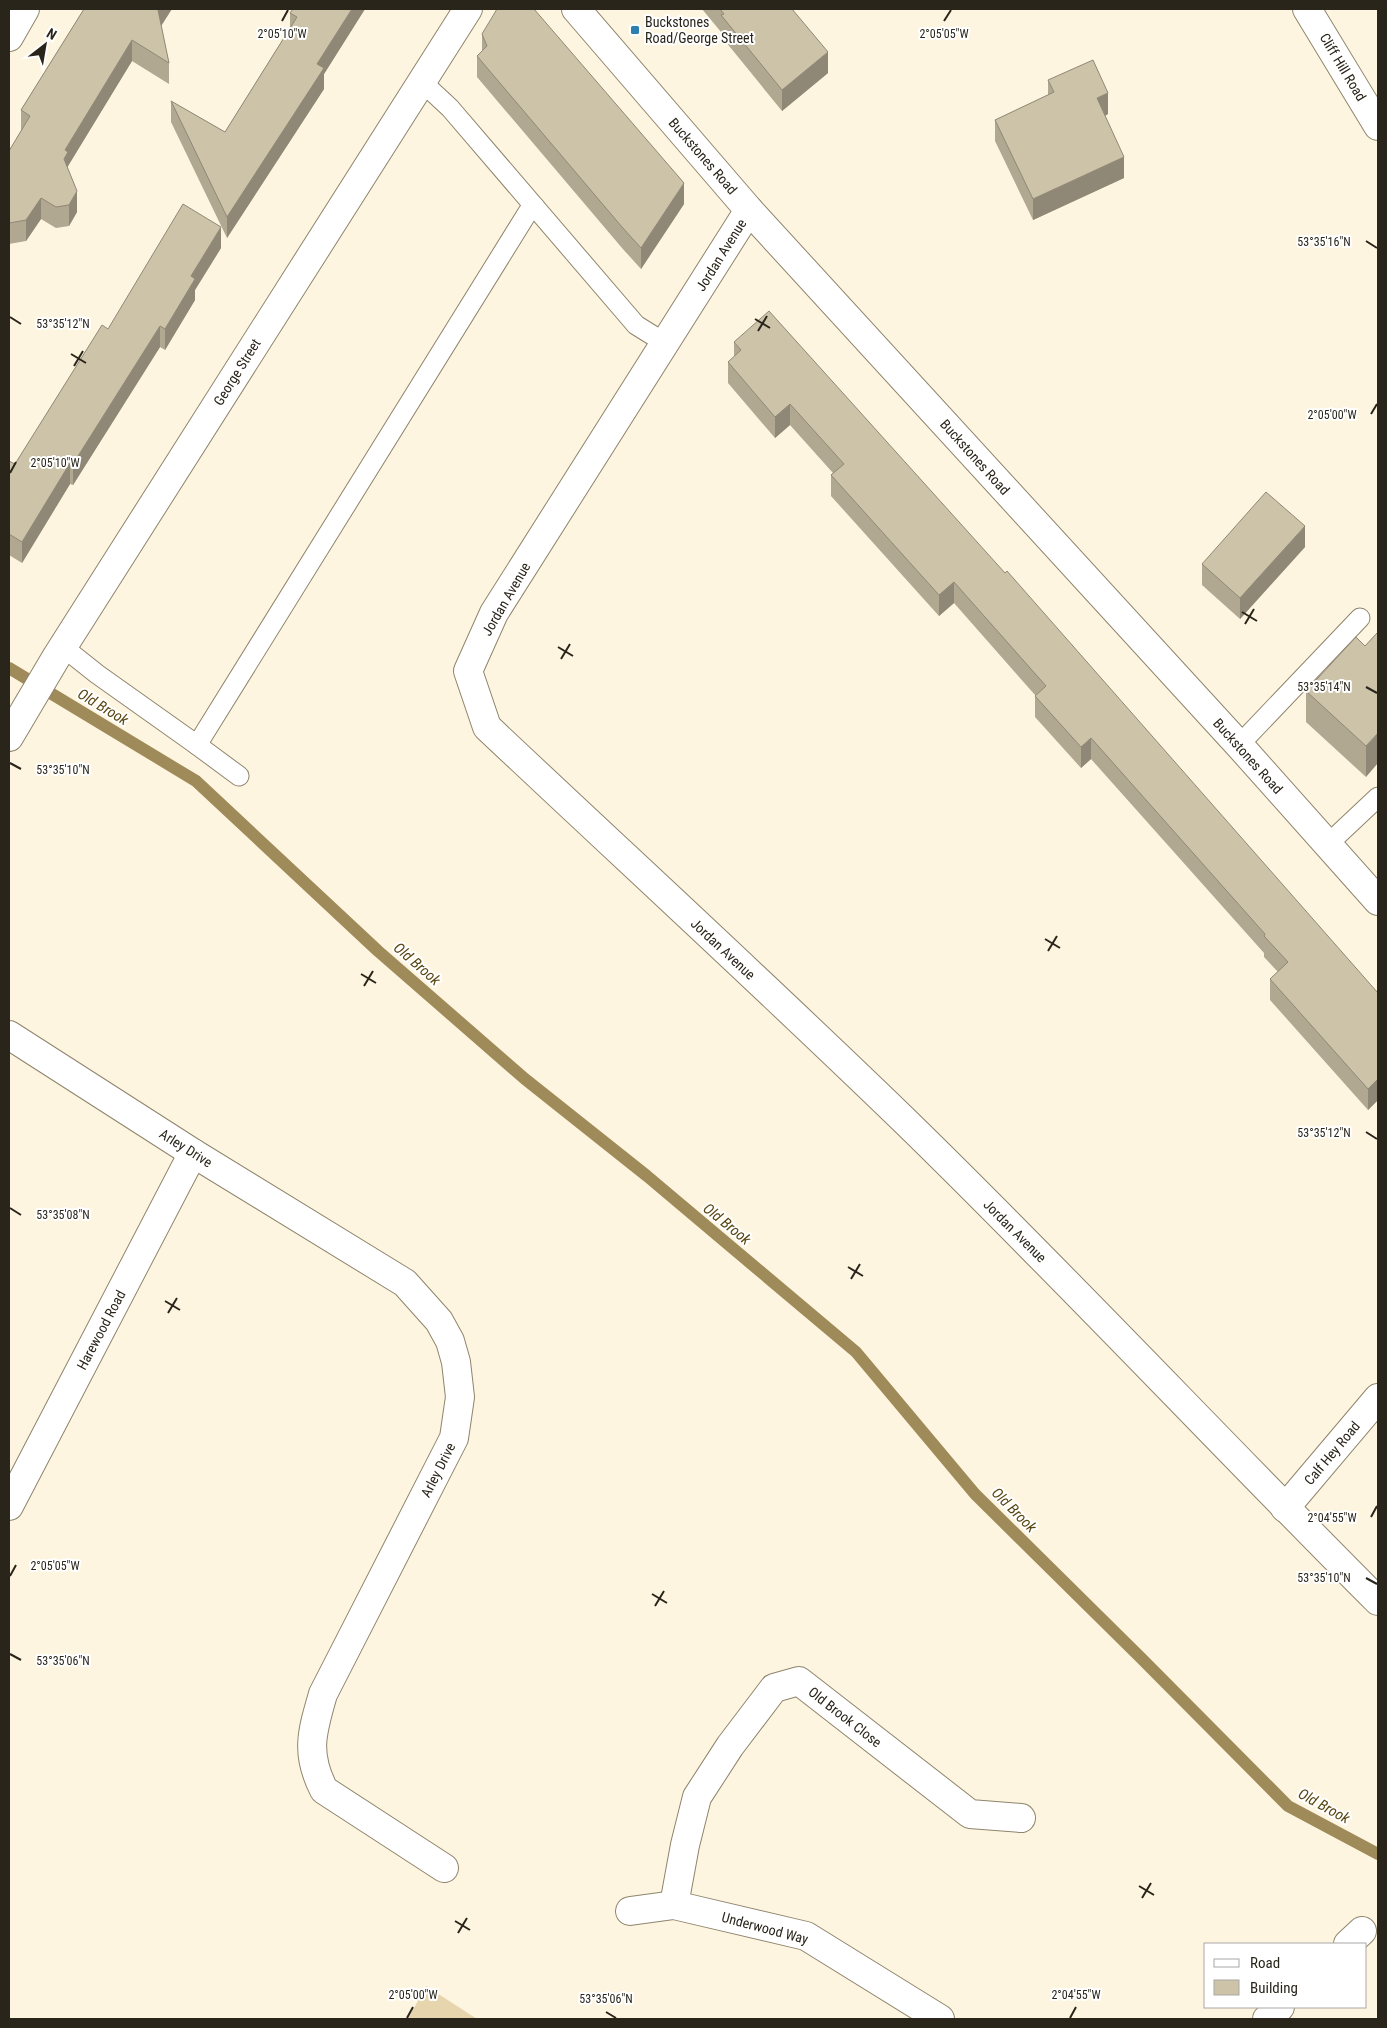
<svg xmlns="http://www.w3.org/2000/svg" width="1387" height="2028" font-family="'Roboto Condensed',sans-serif">
<style>
.green{fill:#e6d5ad}
.lines{fill:none;stroke-linecap:round;stroke-linejoin:round}
.stream{stroke:#9f8b59;stroke-width:12}
.lane-casing{stroke:#8f856d;stroke-width:21}
.street-casing{stroke:#8f856d;stroke-width:30}
.secondary-casing{stroke:#8f856d;stroke-width:30}
.lane{stroke:#fff;stroke-width:19}
.street{stroke:#fff;stroke-width:28}
.secondary{stroke:#fff;stroke-width:28}
.wall{fill:#b0a891}
.shaded-wall{fill:#908876}
.building{fill:#cdc3a9;stroke:#908876}
.ticks{fill:none;stroke:#29251b;stroke-width:2}
.poi-dot{fill:#2c7faf;stroke:#fff;stroke-width:2}
.labels{text-anchor:middle;dominant-baseline:central;stroke-width:4;stroke-linejoin:round;paint-order:stroke}
.poi-label{font-size:14px;fill:#29251b;stroke:#fff;text-anchor:start}
.street-label{font-size:14px;fill:#29251b;stroke:#fff}
.water-label{font-size:15px;font-style:italic;fill:#584611;stroke:#fff}
.ticks-label{font-size:12px;text-anchor:middle;fill:#29251b;stroke:#fff;stroke-width:4;stroke-linejoin:round;paint-order:stroke}
</style>
<rect width="100%" height="100%" fill="#fef5e0"/>
<path class="green" d="M426,1986L477,2019H408Z"/>
<g class="lines">
<path class="stream" d="M9,668L196,781L378,951L525,1079L647,1176L856,1352L975,1494L1141,1658L1288,1806L1378,1854"/>
<defs>
<g id="lane">
<path d="M421,81L450,108L636,325L665,343"/>
<path d="M63,647L97,674L197,745L528,212L535,207"/>
<path d="M197,745L239,776"/>
<path d="M1239,745L1360,618"/>
<path d="M1328,844L1378,797"/>
</g>
<g id="street">
<path d="M1307,9L1378,126"/>
<path d="M9,37L25,9"/>
<path d="M749,210L494,613L468,671L487,727C627,859 769,989 907,1123C1067,1279 1220,1443 1378,1601"/>
<path d="M9,737L57,656L468,9"/>
<path d="M9,1035L193,1153L405,1283L439,1321L450,1341L456,1362L460,1397L454,1438L323,1694C312,1732 305,1753 324,1790L444,1868"/>
<path d="M9,1506L193,1153"/>
<path d="M1285,1508L1378,1398"/>
<path d="M674,1905L685,1845L697,1797L730,1746L774,1688L799,1681L970,1814L1021,1818"/>
<path d="M630,1911L674,1905L806,1936L940,2019"/>
<path d="M1348,1944L1362,1931"/>
<path d="M1267,2019L1280,2007"/>
</g>
<path id="secondary" d="M576,9L749,210L1239,745L1378,901"/>
</defs>
<use href="#lane" class="lane-casing"/>
<use href="#street" class="street-casing"/>
<use href="#secondary" class="secondary-casing"/>
<use href="#lane" class="lane"/>
<use href="#street" class="street"/>
<use href="#secondary" class="secondary"/>
</g>
<g class="wall">
<path d="M84,9L161,26L169,63V84L132,61L68,166V169L77,212L69,226L56,228L41,219L26,241L9,244V151L21,131V110Z"/>
<path d="M293,9H365L324,74V89L227,238L171,122V101L225,132L290,28V13Z"/>
<path d="M702,9H792L828,73L782,111L721,36V32Z"/>
<path d="M482,34L684,204L641,269L622,248L477,77V56L482,51Z"/>
<path d="M1048,80L1108,114L1105,116L1124,178L1033,220L995,141V120L1048,95Z"/>
<path d="M221,248L195,290V300L165,350L160,347L73,485L70,484L22,563L9,555V461L15,464L108,329Z"/>
<path d="M734,342L1378,993V1100L1368,1110L1270,1000V979L1278,972L1264,957V953L1091,759L1081,768L1035,717V695L954,603L939,616L831,496V475L833,473L790,425L775,438L728,383V362L734,357Z"/>
<path d="M1305,547L1240,619L1202,585V564Z"/>
<path d="M1378,632L1366,777L1306,722V691L1365,646Z"/>
</g>
<g class="shaded-wall">
<path d="M159,9H172L158,31V10Z"/>
<path d="M352,9H365L324,74V89L227,238V217L317,64Z"/>
<path d="M132,40V61L68,166V173L64,159L65,150Z"/>
<path d="M828,52V73L782,111V90Z"/>
<path d="M1108,93V114L1097,120V98Z"/>
<path d="M1124,157V178L1033,220V199Z"/>
<path d="M684,183V204L641,269V248Z"/>
<path d="M77,191V212L69,226V205Z"/>
<path d="M41,198V219L26,241V220Z"/>
<path d="M221,227V248L195,290V300L165,350V329L191,276Z"/>
<path d="M160,326V347L73,485V464Z"/>
<path d="M790,404V425L775,438V417Z"/>
<path d="M70,463V484L22,563V542Z"/>
<path d="M1305,526V547L1240,619V598Z"/>
<path d="M954,582V603L939,616V595Z"/>
<path d="M1378,733V763L1366,777V746Z"/>
<path d="M1091,738V759L1081,768V747Z"/>
<path d="M1378,1079V1100L1368,1110V1089Z"/>
</g>
<g class="building">
<path d="M84,9H159L158,10L169,63L132,40L65,150L68,152L64,159L77,191L69,205L56,207L41,198L26,220L9,223V151L30,116L21,110Z"/>
<path d="M293,9H352L317,64L324,68L227,217L171,101L225,132L297,17L290,13Z"/>
<path d="M497,9H534L684,183L641,248L622,227L477,56L487,46L482,34Z"/>
<path d="M720,9H792L828,52L782,90L721,15L724,14Z"/>
<path d="M1093,60L1108,93L1097,98L1124,157L1033,199L995,120L1054,92L1048,80Z"/>
<path d="M183,204L221,227L191,276L195,279L165,329L160,326L73,464L70,463L22,542L9,534V461L15,464L102,325L108,329Z"/>
<path d="M769,311L1005,573L1007,571L1378,993V1079L1368,1089L1270,979L1288,962L1264,936L1265,934L1091,738L1081,747L1035,696L1046,686L954,582L939,595L831,475L844,464L790,404L775,417L728,362L741,350L734,342Z"/>
<path d="M1266,492L1305,526L1240,598L1202,564Z"/>
<path d="M1378,632V733L1366,746L1306,691L1356,637L1365,646Z"/>
</g>
<path class="ticks" d="M282,21L288,10M944,21L951,10M1366,241L1377,248M10,317L21,324M755,319L770,328M758,331L767,316M71,354L86,363M74,366L83,351M1371,414L1377,404M10,473L16,462M1242,612L1257,621M1245,624L1254,609M558,647L573,656M561,659L570,644M1366,687L1377,693M10,763L21,769M1045,939L1060,948M1048,951L1057,936M361,974L376,983M364,986L373,971M1366,1132L1377,1139M10,1208L21,1215M848,1267L863,1276M851,1279L860,1264M165,1301L180,1310M168,1313L177,1298M1371,1517L1377,1506M10,1576L16,1565M1366,1578L1377,1584M652,1594L667,1603M655,1606L664,1591M10,1654L21,1660M1139,1886L1154,1895M1142,1898L1151,1883M455,1921L470,1930M458,1933L467,1918M606,2012L616,2018M407,2018L413,2007M1070,2018L1076,2007"/>
<rect class="poi-dot" x="630" y="25" width="10" height="10" rx="2.5"/>
<g class="labels">
<g class="poi-label">
<text x="645" y="22">Buckstones<tspan x="645" dy="16">Road/George Street</tspan></text>
</g>
<g class="street-label">
<text transform="translate(1343 67) rotate(59)">Cliff Hill Road</text>
<text transform="translate(703 156) rotate(49)">Buckstones Road</text>
<text transform="translate(721 255) rotate(-58)">Jordan Avenue</text>
<text transform="translate(237 372) rotate(-58)">George Street</text>
<text transform="translate(975 457) rotate(48)">Buckstones Road</text>
<text transform="translate(506 599) rotate(-60)">Jordan Avenue</text>
<text transform="translate(1248 756) rotate(48)">Buckstones Road</text>
<text transform="translate(723 949) rotate(43)">Jordan Avenue</text>
<text transform="translate(186 1148) rotate(32)">Arley Drive</text>
<text transform="translate(1015 1231) rotate(45)">Jordan Avenue</text>
<text transform="translate(101 1330) rotate(-62)">Harewood Road</text>
<text transform="translate(1332 1453) rotate(-50)">Calf Hey Road</text>
<text transform="translate(438 1470) rotate(-63)">Arley Drive</text>
<text transform="translate(845 1717) rotate(38)">Old Brook Close</text>
<text transform="translate(765 1928) rotate(15)">Underwood Way</text>
</g>
<g class="water-label">
<text transform="translate(103 707) rotate(31)">Old Brook</text>
<text transform="translate(417 964) rotate(41)">Old Brook</text>
<text transform="translate(727 1224) rotate(39)">Old Brook</text>
<text transform="translate(1014 1510) rotate(45)">Old Brook</text>
<text transform="translate(1324 1806) rotate(29)">Old Brook</text>
</g>
</g>
<g class="ticks-label">
<text x="282" y="38">2°05'10"W</text>
<text x="944" y="38">2°05'05"W</text>
<text x="1324" y="246">53°35'16"N</text>
<text x="63" y="328">53°35'12"N</text>
<text x="1332" y="419">2°05'00"W</text>
<text x="55" y="467">2°05'10"W</text>
<text x="1324" y="691">53°35'14"N</text>
<text x="63" y="774">53°35'10"N</text>
<text x="1324" y="1137">53°35'12"N</text>
<text x="63" y="1219">53°35'08"N</text>
<text x="1332" y="1522">2°04'55"W</text>
<text x="55" y="1570">2°05'05"W</text>
<text x="1324" y="1582">53°35'10"N</text>
<text x="63" y="1665">53°35'06"N</text>
<text x="413" y="1999">2°05'00"W</text>
<text x="1076" y="1999">2°04'55"W</text>
<text x="606" y="2003">53°35'06"N</text>
</g>
<rect width="1387" height="2028" fill="none" stroke="#29251b" stroke-width="20"/>
<rect x="1204" y="1943" width="162" height="65" fill="#ffffff" stroke="#a9a8a4"/>
<rect x="1214" y="1959" width="25" height="8" fill="#ffffff" stroke="#a9a8a4"/>
<text x="1250" y="1968" font-size="15" fill="#29251b">Road</text>
<rect x="1214" y="1980" width="25" height="15" fill="#cdc3a9" stroke="#a9a8a4"/>
<text x="1250" y="1993" font-size="15" fill="#29251b">Building</text>
<g transform="translate(45 45) rotate(31)" stroke="#ffffff" stroke-width="4" paint-order="stroke">
<path d="M0-4L9 19L0 12L-9 19Z" fill="#29251b"/>
<text y="-8" font-size="14" font-weight="bold" text-anchor="middle" fill="#29251b">N</text>
</g>
</svg>
